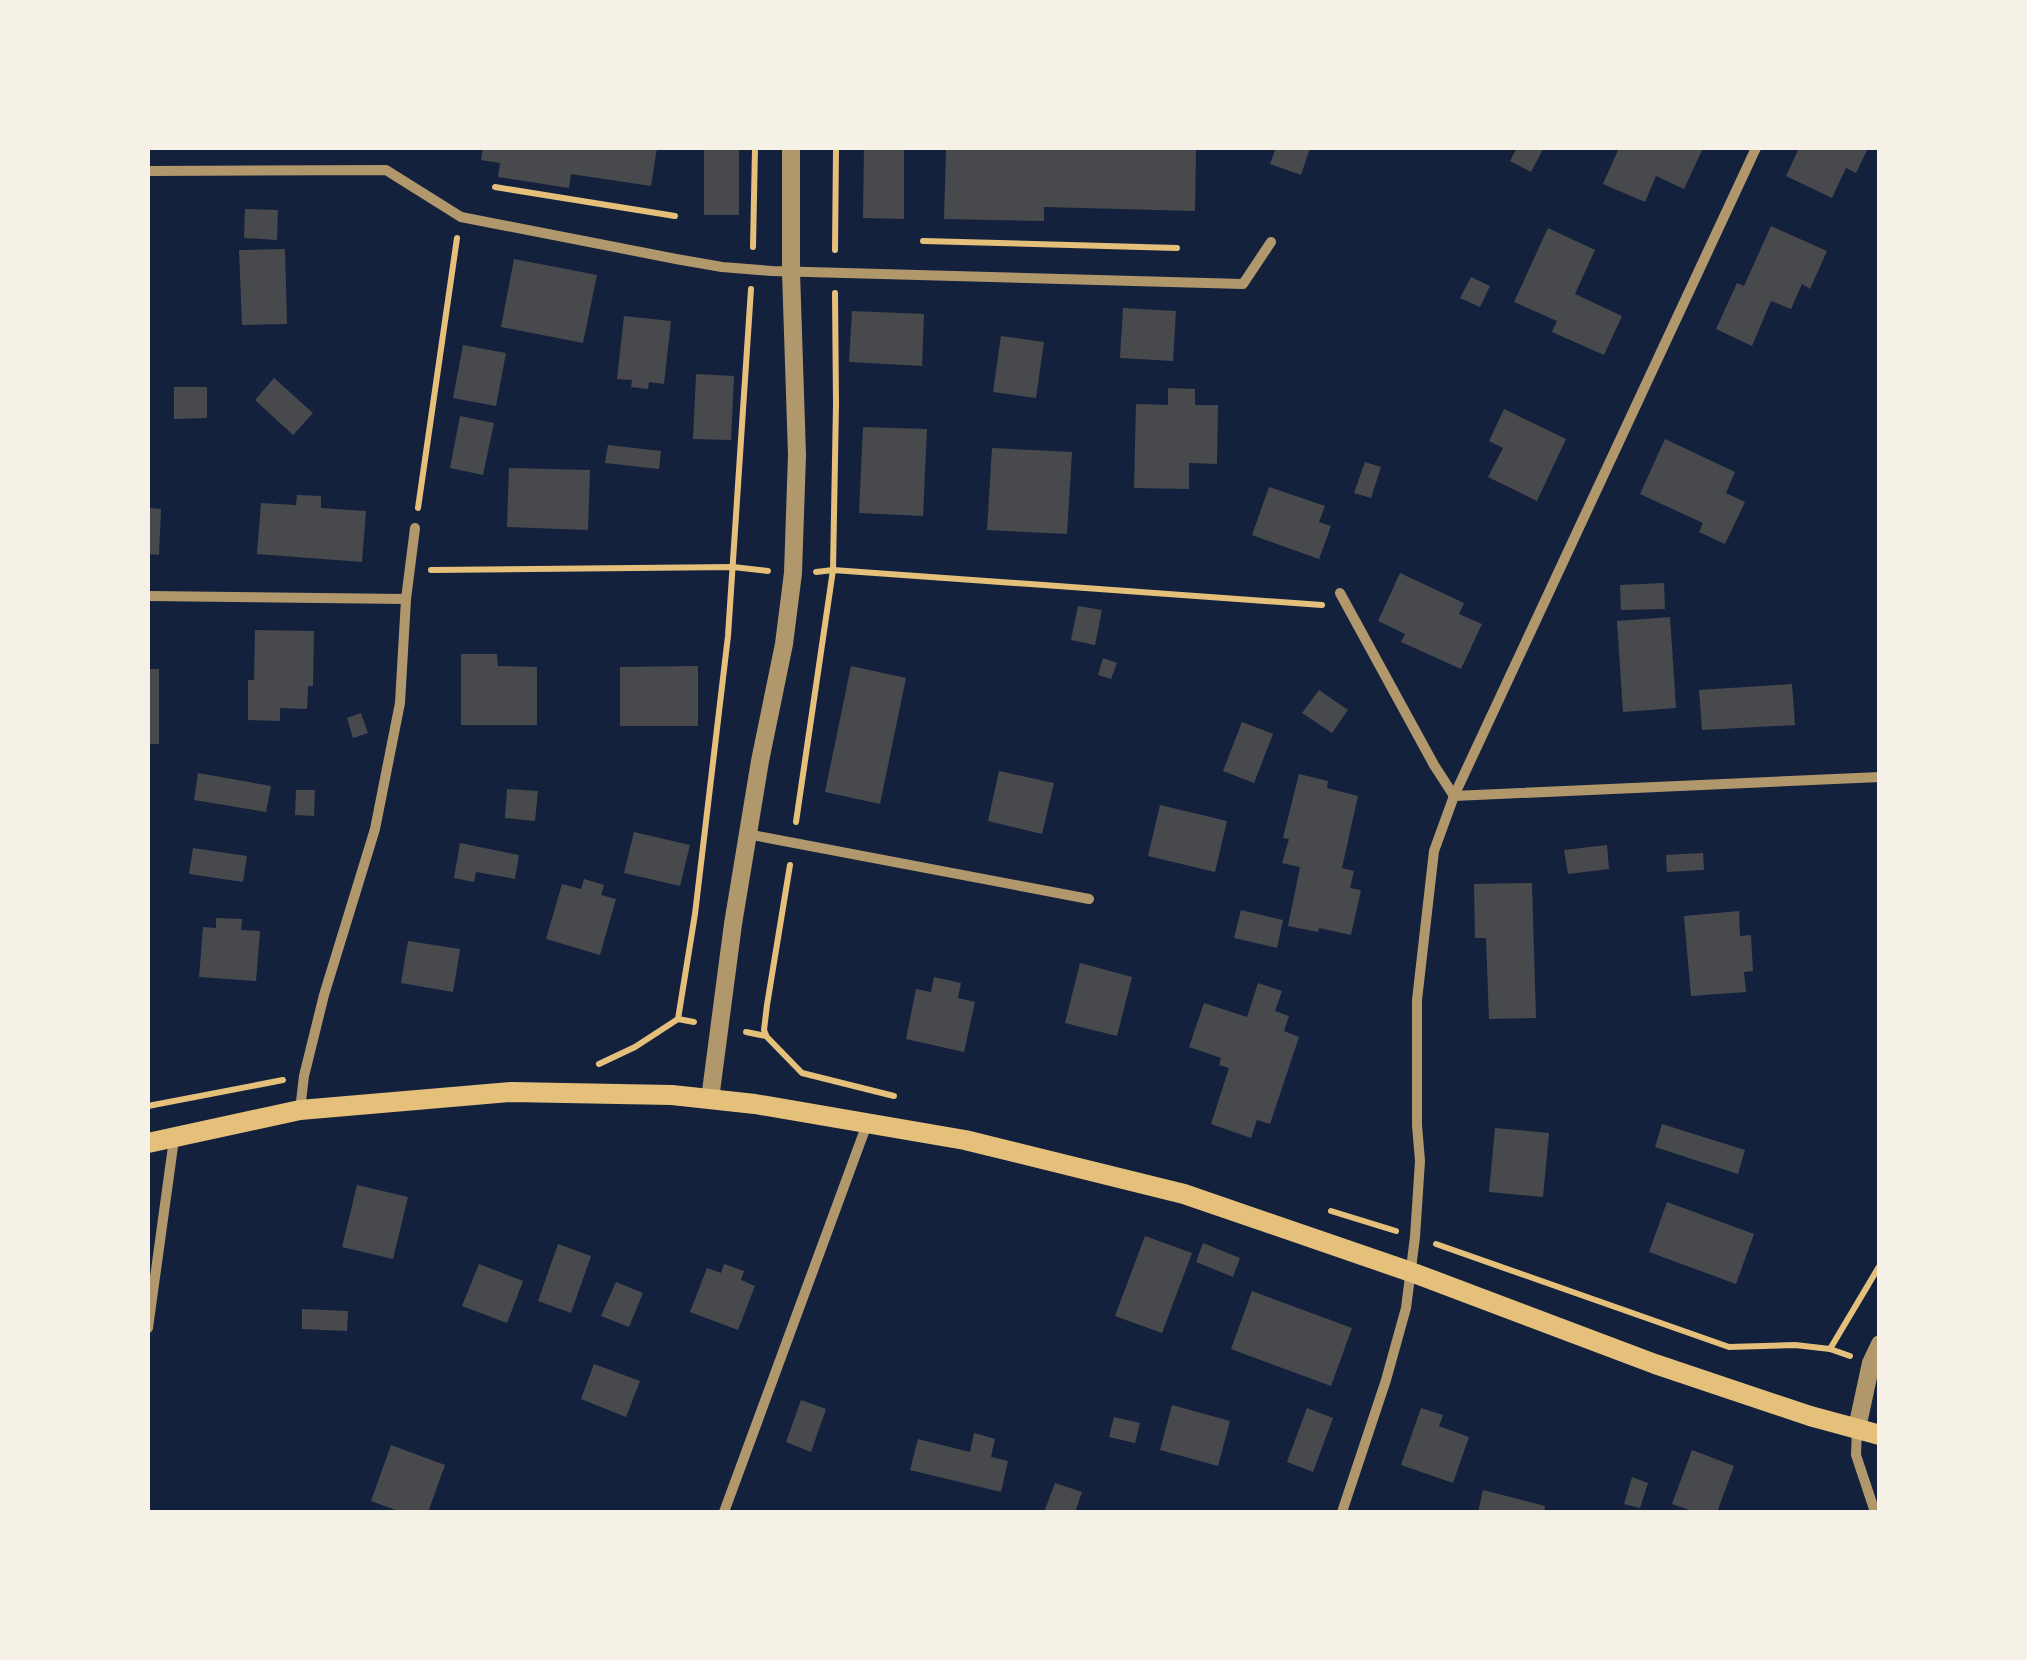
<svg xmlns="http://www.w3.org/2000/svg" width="2027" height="1660" font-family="'IBM Plex Serif',serif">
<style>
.building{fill:#48494c}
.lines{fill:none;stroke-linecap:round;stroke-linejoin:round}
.path{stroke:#e5c07b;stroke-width:6}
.minor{stroke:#b1986c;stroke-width:10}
.tertiary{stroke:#b1986c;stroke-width:18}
.secondary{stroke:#e5c07b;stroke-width:20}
</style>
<rect width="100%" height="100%" fill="#14213d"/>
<g class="building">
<path d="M483,148H657L651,186L571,174L569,188L498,177L500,163L481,160Z"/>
<rect x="704" y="148" width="35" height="67"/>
<path d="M864,148H904V219L863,218Z"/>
<path d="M946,148H1196L1195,211L1044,207V221L944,219Z"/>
<path d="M1276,148H1310L1301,175L1270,164Z"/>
<path d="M1517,148L1543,149L1531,172L1510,161Z"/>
<path d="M1619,148H1703L1684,189L1656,176L1645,202L1603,184Z"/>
<path d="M1799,148H1868L1856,173L1846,168L1832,198L1786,176Z"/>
<path d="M245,209L278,210L277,240L244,238Z"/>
<path d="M1771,226L1827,251L1810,289L1802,284L1791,309L1771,301L1752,346L1716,329L1737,283L1744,286Z"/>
<path d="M1548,228L1595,250L1575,294L1622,316L1604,355L1552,332L1557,321L1514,302Z"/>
<path d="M285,249L287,324L242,325L239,250Z"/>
<path d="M514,259L597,275L583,343L501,327Z"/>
<path d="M1471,277L1490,286L1480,307L1460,298Z"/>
<path d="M1123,308L1176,311L1173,361L1120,358Z"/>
<path d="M852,311L924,314L922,366L849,362Z"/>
<path d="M624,316L671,321L664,384L649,382L648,389L631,387L632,380L617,379Z"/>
<path d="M1001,336L1044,342L1036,398L993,392Z"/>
<path d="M463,345L506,353L496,406L453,398Z"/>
<path d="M696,374L734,376L731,440L693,439Z"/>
<path d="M274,378L313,413L293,435L255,400Z"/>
<path d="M174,387H207V418L174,419Z"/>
<path d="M1168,388L1195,389V405H1218L1217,464L1189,463V489L1134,488L1136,404L1168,405Z"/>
<path d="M1504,409L1566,439L1537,501L1488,477L1503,448L1489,441Z"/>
<path d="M460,416L494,423L483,475L450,468Z"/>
<path d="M863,427L927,429L923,516L859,513Z"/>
<path d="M1665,439L1735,472L1726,493L1745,502L1725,544L1699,532L1703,523L1640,494Z"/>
<path d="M608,445L661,451L659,469L605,463Z"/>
<path d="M992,448L1072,452L1067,534L987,530Z"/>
<path d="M1365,462L1381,467L1371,498L1354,493Z"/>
<path d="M509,468L590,470L588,530L507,527Z"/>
<path d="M1269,487L1325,506L1319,522L1331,526L1319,559L1252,535Z"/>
<path d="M297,495L321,496V508L366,511L362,562L257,554L261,503L296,505Z"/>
<path d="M148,508L161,509L159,555L148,554Z"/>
<path d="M1400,573L1464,603L1459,614L1482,624L1461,669L1401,642L1405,634L1378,621Z"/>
<path d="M1664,583L1665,609L1621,610L1620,585Z"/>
<path d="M1078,606L1102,610L1095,645L1071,640Z"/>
<path d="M1670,617L1676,708L1623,712L1617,621Z"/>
<path d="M255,630L314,631L313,686H308L307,709L280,708V721L248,720V680H254Z"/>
<path d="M461,654H497L498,666L537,667V725H461Z"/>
<path d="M1103,658L1117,663L1111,679L1098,675Z"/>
<path d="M698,666V726H620V667Z"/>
<path d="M851,666L906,678L880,804L825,792Z"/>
<rect x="148" y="669" width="11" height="75"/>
<path d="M1792,684L1795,725L1702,730L1699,690Z"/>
<path d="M1319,690L1348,710L1332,733L1302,713Z"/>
<path d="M361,713L368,733L353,738L347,718Z"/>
<path d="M1242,722L1273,734L1254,783L1223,771Z"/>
<path d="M999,771L1054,783L1042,834L988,821Z"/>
<path d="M198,773L271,786L266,812L194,800Z"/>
<path d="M1299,774L1328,781L1327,788L1358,796L1342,868L1354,871L1350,888L1361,890L1351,935L1319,928L1318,932L1288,926L1300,867L1282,863L1289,839L1283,838Z"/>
<path d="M507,789L538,791L535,821L505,818Z"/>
<path d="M296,790H315L314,816L295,815Z"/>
<path d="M1160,805L1227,821L1215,872L1148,856Z"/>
<path d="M634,832L690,845L680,886L624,873Z"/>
<path d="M460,843L519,855L515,879L476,872L474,882L454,878Z"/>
<path d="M1607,845L1609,869L1568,874L1564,850Z"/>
<path d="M193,848L247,856L243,882L189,874Z"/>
<path d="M1703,853L1704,870L1667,872L1666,855Z"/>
<path d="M584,879L604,885L601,895L616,899L600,955L546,939L562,884L581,889Z"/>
<path d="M1532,883L1536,1018L1489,1019L1486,938H1475L1474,884Z"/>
<path d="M1241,910L1283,920L1277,948L1234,938Z"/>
<path d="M1739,911L1740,936L1751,935L1753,971L1744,972L1746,992L1691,996L1684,916Z"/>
<path d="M216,918L242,919L241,930L260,931L256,981L199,977L203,927L216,928Z"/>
<path d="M408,941L460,949L453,992L401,983Z"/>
<path d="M1080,963L1132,977L1117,1036L1065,1023Z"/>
<path d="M934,977L961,983L958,998L975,1002L964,1052L906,1039L916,989L931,992Z"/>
<path d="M1258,983L1282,991L1275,1011L1289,1016L1284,1031L1299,1037L1270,1124L1257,1120L1251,1138L1211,1124L1229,1068L1219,1065L1221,1058L1189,1047L1204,1003L1247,1017Z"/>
<path d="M1662,1124L1745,1150L1738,1174L1655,1147Z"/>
<path d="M1495,1128L1549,1133L1543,1197L1489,1192Z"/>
<path d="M357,1185L408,1197L393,1259L342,1247Z"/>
<path d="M1667,1202L1754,1234L1736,1284L1649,1252Z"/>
<path d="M1145,1236L1192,1253L1162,1333L1115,1316Z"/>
<path d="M1203,1243L1240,1258L1233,1277L1196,1262Z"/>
<path d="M558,1244L591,1256L571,1313L538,1301Z"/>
<path d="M479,1264L523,1281L507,1323L462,1306Z"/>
<path d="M724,1264L744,1271L741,1280L755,1286L738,1330L690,1312L707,1268L721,1273Z"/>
<path d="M616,1282L643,1293L629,1327L601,1316Z"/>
<path d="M1252,1291L1352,1328L1331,1386L1231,1349Z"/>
<path d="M302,1309L348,1311L347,1331L302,1329Z"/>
<path d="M594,1364L640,1381L626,1417L581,1399Z"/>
<path d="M801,1400L826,1409L811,1452L786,1442Z"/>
<path d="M1172,1405L1230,1421L1218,1466L1160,1450Z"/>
<path d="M1307,1408L1333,1418L1313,1472L1287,1462Z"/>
<path d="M1421,1408L1443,1415L1439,1426L1469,1437L1453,1483L1401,1465Z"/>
<path d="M1114,1417L1140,1423L1135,1443L1109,1437Z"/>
<path d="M974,1433L995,1439L991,1457L1008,1461L1001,1492L910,1470L918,1439L970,1452Z"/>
<path d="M391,1445L445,1465L428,1512H401L371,1501Z"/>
<path d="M1692,1450L1734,1466L1717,1512H1695L1672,1504Z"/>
<path d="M1632,1477L1648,1483L1640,1508L1624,1504Z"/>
<path d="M1055,1483L1082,1492L1075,1512H1044Z"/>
<path d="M1483,1490L1545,1506L1544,1512H1478Z"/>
</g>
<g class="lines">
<g class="path">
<path d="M495,187L675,216"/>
<path d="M923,241L1177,248"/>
<path d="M753,247L755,148"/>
<path d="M835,250L836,148"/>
<path d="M418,508L457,238"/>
<path d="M431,570L733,567L768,571"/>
<path d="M816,572L833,570L1322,605"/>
<path d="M796,822L833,570L836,404L835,293"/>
<path d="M678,1019L695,914L728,636L751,289"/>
<path d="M746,1032L766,1036L802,1073L894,1096"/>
<path d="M766,1035L764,1030L767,1005L790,865"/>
<path d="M599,1064L635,1047L678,1019L694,1022"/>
<path d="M148,1106L283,1080"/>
<path d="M1331,1211L1396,1231"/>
<path d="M1436,1244L1729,1347L1795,1345L1830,1349L1850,1356"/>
<path d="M1830,1349L1880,1265"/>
</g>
<g class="minor">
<path d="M148,171L386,170L461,217L676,259L722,267L772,271L1243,284L1271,242"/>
<path d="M1340,593L1434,765L1454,796L1880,777"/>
<path d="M148,596L406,599"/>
<path d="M747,834L1089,899"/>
<path d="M300,1110L304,1076L324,995L375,829L400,703L406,599L415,528"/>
<path d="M148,1328L174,1139"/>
<path d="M1857,1429L1856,1455L1875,1512"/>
<path d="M724,1512L867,1124"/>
<path d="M1342,1512L1386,1380L1406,1308L1415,1237L1420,1161L1417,1125V1000L1434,851L1454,796L1756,148"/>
</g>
<g class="tertiary">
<path d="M710,1099L733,924L760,761L784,644L793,573L797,455L791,272V148"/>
<path d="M1857,1428L1871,1363L1880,1344"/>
</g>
<path class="secondary" d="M148,1143L300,1110L511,1092L672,1095L755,1104L965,1140L1184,1194L1411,1272L1655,1364L1810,1416L1880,1435"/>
</g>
<rect width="2027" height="1660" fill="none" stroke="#f6f1e7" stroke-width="300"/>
</svg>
